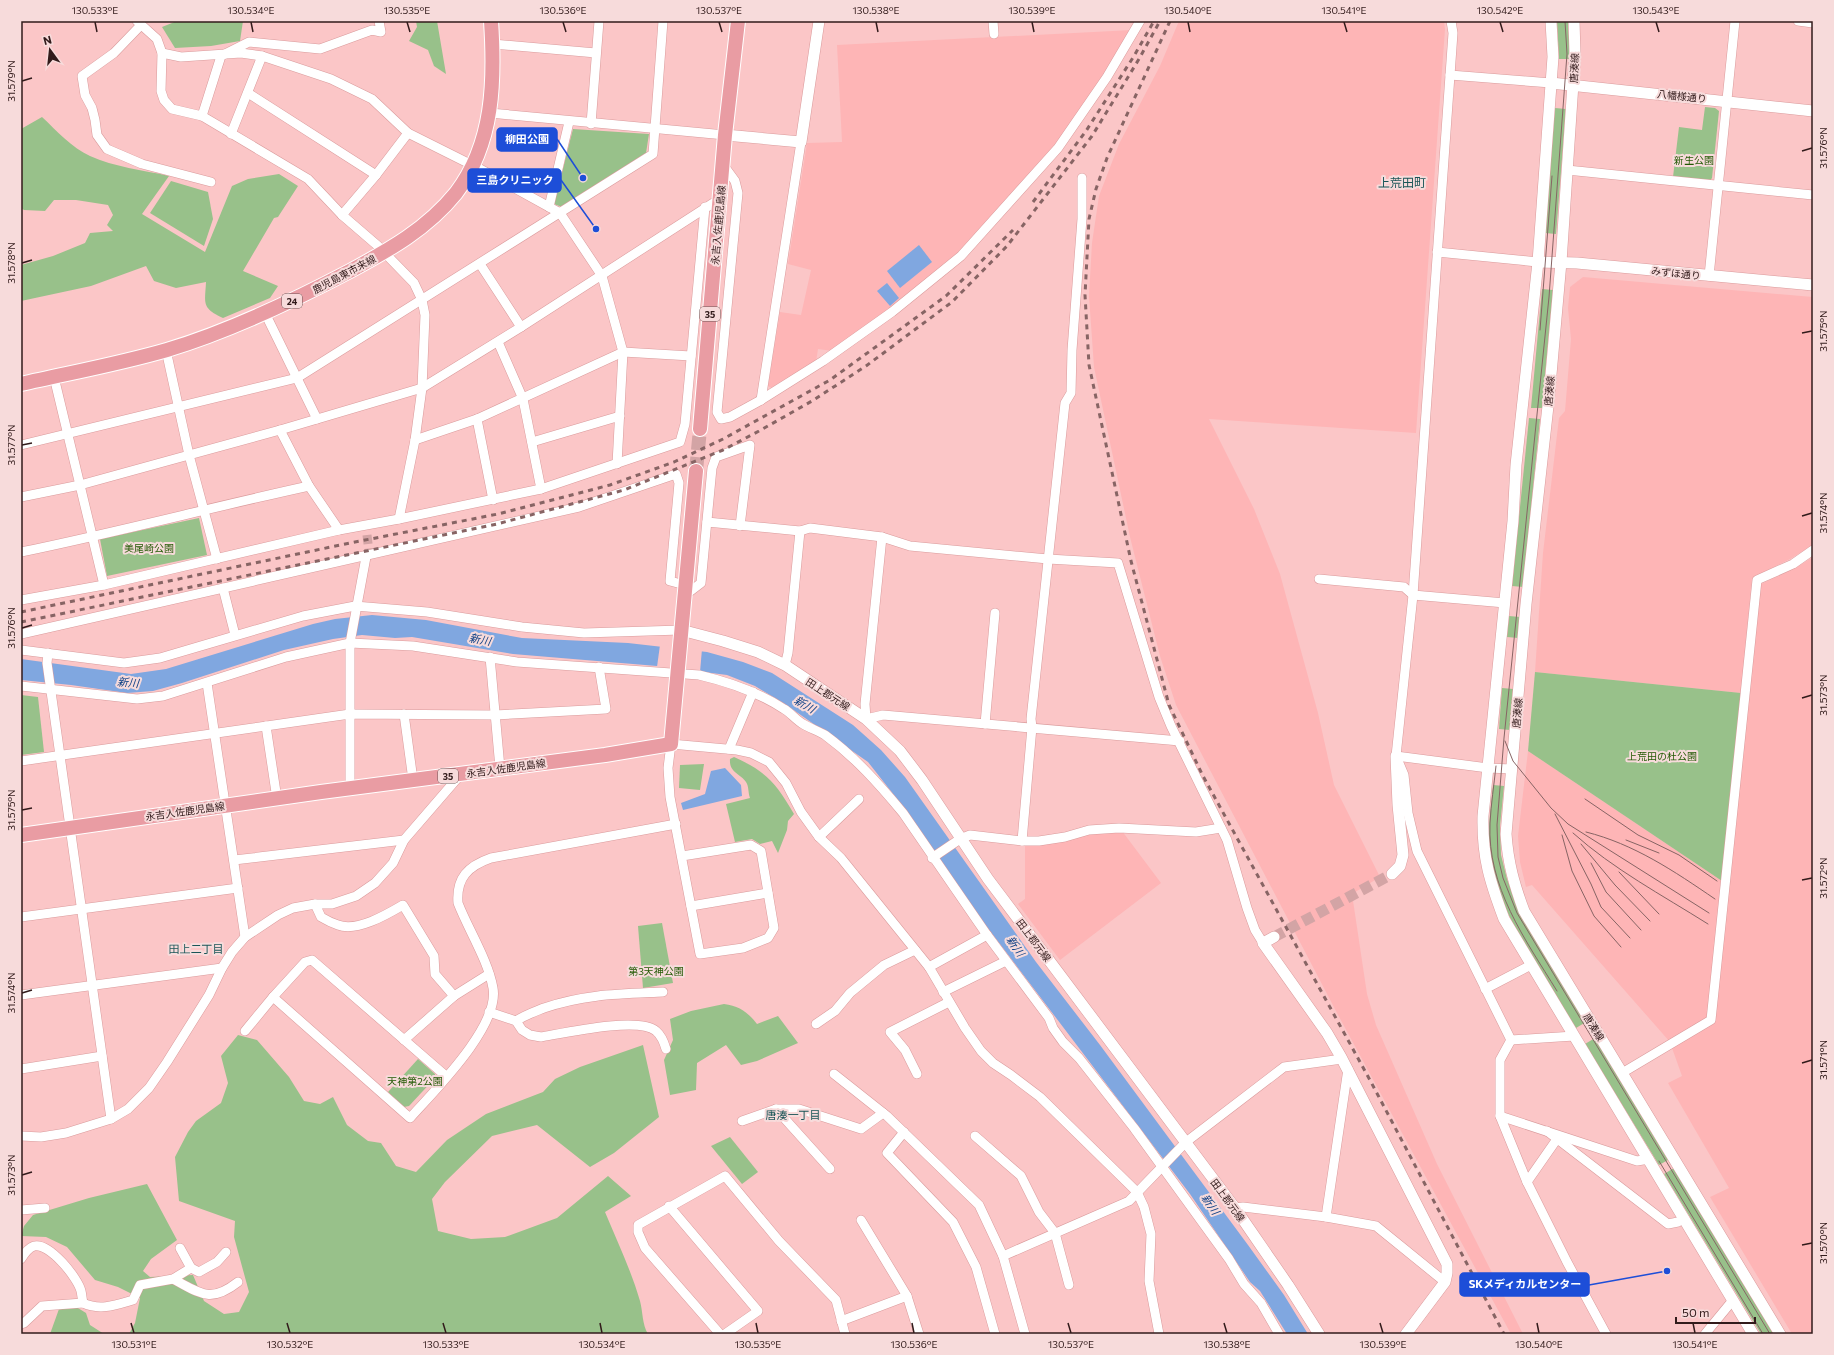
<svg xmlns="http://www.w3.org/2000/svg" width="1834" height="1355" font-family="Commissioner,'Noto Sans JP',sans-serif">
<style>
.built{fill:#feb5b6}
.green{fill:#98c18a}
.water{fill:#80a7e0}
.pier{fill:#fbc6c7}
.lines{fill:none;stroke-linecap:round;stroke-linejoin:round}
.minor-tunnel{stroke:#d3a4a5;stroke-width:9;stroke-dasharray:9 4.5;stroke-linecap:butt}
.tertiary-tunnel{stroke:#d3a4a5;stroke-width:11;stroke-dasharray:11 5.5;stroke-linecap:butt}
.primary-tunnel{stroke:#d3a4a5;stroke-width:14;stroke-dasharray:14 7;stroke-linecap:butt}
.minor-casing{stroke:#da9b9c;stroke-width:10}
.tertiary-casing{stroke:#da9b9c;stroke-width:12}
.primary-casing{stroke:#fff;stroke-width:16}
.minor{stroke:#fff;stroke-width:9}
.tertiary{stroke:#fff;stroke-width:11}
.primary{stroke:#e99ca3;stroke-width:14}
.tram{stroke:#876464;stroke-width:1}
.rail{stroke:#876464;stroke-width:3;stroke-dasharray:5 5;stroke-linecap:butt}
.ticks{fill:none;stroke:#321b1b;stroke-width:1.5}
.labels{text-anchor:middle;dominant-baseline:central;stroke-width:4;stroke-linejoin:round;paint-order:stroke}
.shield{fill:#f7dbdb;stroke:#6d5555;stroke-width:1}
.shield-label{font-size:9px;font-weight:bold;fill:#321b1b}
.street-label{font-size:10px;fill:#321b1b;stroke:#f7dbdb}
.park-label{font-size:10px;fill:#235a04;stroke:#f7dbdb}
.water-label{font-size:11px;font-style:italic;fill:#114286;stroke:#f7dbdb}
.neighbourhood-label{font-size:11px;fill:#195557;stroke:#f7dbdb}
.quarter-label{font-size:12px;fill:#195557;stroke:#f7dbdb}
.leader{fill:none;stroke:#1d4ed8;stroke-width:1.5}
.callout-dot{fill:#1d4ed8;stroke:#f7dbdb;stroke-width:1.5}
.callout{fill:#1d4ed8;stroke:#1d4ed8;stroke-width:1.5}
.callout-label{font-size:11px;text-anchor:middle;font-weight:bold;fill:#fff}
.neatline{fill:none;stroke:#321b1b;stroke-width:1.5}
.ticks-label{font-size:10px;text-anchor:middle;fill:#321b1b}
</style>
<rect width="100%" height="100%" fill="#fbc6c7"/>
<g class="built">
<path d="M1179,21H1444L1445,29L1416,433L1209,419L1254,509L1280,574L1318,713L1334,785L1380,877L1352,894L1367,994L1376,1025L1437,1164L1523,1334H1511L1337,1013L1176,705L1160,656L1130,537L1094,367L1089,296L1092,243L1099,196L1119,144L1160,66Z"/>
<path d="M1132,30L1091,96L1054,147L1005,203L955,255L867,327L833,351L818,349L816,362L773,389L768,386L780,312L801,315L811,270L788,264L807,143L842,142L837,45Z"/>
<path d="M1583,277L1813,297V545L1790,559L1752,578L1741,693L1535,672L1543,553L1559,418L1565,411L1571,339L1568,308L1570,287Z"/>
<path d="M1813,557V1334H1792L1710,1197L1729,1188L1668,1083L1682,1076L1672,1048L1715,1021L1761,584L1797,567Z"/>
<path d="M1528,751L1722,881L1709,1018L1670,1042L1532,885L1526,887L1520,862L1518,836Z"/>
<path d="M1109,831H1122L1161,883L1060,960L1018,904L1025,899V844H1044Z"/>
</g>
<g class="green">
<path d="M177,21H243L240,41L211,46L175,48L162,27Z"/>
<path d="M416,21H437L446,74L434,66L428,50L409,41L417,27Z"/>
<path d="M1557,21H1568L1570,59H1559Z"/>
<path d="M1705,107L1715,108L1719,111L1712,178L1709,182L1673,177L1679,127L1702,130Z"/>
<path d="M1555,108L1566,109L1556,234L1545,233Z"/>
<path d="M42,117C57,131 72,148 90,156C114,167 143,170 169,176L142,214L205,252L232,186L248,179L279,174L298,186L278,217L274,218L243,271L278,286L270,298L223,318C201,308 205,303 206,282L176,288L154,281L146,266L91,286L21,301V265L53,256L85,243L90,233L113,231L107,225L113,215L108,205L76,200H54L45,211L24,210L21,208V129Z"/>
<path d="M573,129L649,134L646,153L562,207L554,204Z"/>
<path d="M171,181L208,192L213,219L204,246L150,213Z"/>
<path d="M1542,289L1553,290L1542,408H1531Z"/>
<path d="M1529,418L1540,419L1523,587L1512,586Z"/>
<path d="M199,518L207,555L107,576L100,539Z"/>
<path d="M1509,616L1520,617L1518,638L1507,637Z"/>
<path d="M1535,672L1741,693L1722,881L1528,751Z"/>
<path d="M1502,688L1513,689L1510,730L1499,729Z"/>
<path d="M21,695L38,697L44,752L21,755Z"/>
<path d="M734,757C767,772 776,783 794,814L788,821L787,830L778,853L772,841L760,844L752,839L735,842L726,804L750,798C748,793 749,786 746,782C740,773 729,773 730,759Z"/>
<path d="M704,764L700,790L679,788L680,765Z"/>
<path d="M1493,785L1504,786L1500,826L1501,855L1507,879L1520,912L1586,1022L1576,1028C1548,982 1495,908 1489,855C1487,832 1491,808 1493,785Z"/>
<path d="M662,923L673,983L643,988L638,926Z"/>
<path d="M724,1004C739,1006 748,1012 757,1024L778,1016L798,1043L757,1061L741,1065L726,1045L697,1063L696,1090L670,1095L664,1060L673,1040L670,1019L691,1011Z"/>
<path d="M238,1035L257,1040L289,1077L304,1101L320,1104L333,1097L347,1125L368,1141L381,1143L396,1166L416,1172L447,1140L486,1114L543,1092L555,1079L580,1067L643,1045L659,1117L614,1153L590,1167L537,1125L492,1136L445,1182L432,1199L438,1231L471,1239L505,1237L557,1218L608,1176L631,1196L605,1212C617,1241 631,1270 640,1301C643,1312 642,1324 648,1334H129L135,1323L140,1298L118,1287L95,1280L67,1247L46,1237L21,1236L24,1226L33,1215L89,1198L147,1184L177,1240L151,1259L143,1271L150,1277L193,1275L204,1301L224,1314L239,1312L249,1292L234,1237L235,1221L179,1201L175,1157L188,1132L196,1121L221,1103L228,1083L221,1056Z"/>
<path d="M1595,1038L1668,1160L1659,1165L1585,1044Z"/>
<path d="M418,1059L435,1074V1078L409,1106L404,1107L388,1092Z"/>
<path d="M730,1137L758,1172L742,1184L711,1146Z"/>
<path d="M1674,1168L1774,1334H1761L1664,1174Z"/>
<path d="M73,1305L86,1313L90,1325L104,1334H50L59,1309Z"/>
</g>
<g class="water">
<path d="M919,245L932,262L900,288L887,271Z"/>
<path d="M887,283L899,298L890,306L877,291Z"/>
<path d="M372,615L426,620L522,638L628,643L707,652L743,662L772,673L853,725L881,750L905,777L1036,962L1100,1045L1248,1245L1284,1295L1308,1334H1287L1260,1291L1250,1282L1190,1194L971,906L905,809L868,762L785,704L755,686L727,675L657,666L513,654L412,637L395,638L362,635L333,639L284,650L182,683L153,691L127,693L71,685L21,680V659L131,674L166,669L313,624L335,619Z"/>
<path d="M725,768L741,785L742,796L683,810L681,803L705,794L711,771Z"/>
</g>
<path class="pier" d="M660,645L702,649L700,672L657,667Z"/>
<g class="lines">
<path class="minor-tunnel" d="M367,535L369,552"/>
<path class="tertiary-tunnel" d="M1274,937L1392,874"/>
<path class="primary-tunnel" d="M696,471L700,429"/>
<defs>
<g id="minor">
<path d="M137,21L157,39L162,53L161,91L164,100L172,109L202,116L308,179L342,215L378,246L414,283L422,300L425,315L422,388L415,440L399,519"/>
<path d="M993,21L994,34"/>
<path d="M1451,21L1453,33L1413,595L1396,756L1404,775L1408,813L1417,851L1511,1040L1500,1060V1116L1527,1182L1567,1262L1606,1334"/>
<path d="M1798,21L1813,23"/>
<path d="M141,25L114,53L82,76L85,95L92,108L95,120L97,135L107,149L142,164L211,182"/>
<path d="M493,44L596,53"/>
<path d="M162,53L181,57L241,53L262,56L331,79L372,99L408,133L480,169L560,213L602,276L623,352L617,464"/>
<path d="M1450,75L1551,83"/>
<path d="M248,93L376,175"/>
<path d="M490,113L725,135"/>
<path d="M202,116L221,56L249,42L320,49L372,30L381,32L379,21"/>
<path d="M591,124L599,21"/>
<path d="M231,134L262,56"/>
<path d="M724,166L735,181L738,193L717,412L721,419L730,417L761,400L823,361L892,312L961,256L1058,148L1107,77L1140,21"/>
<path d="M1567,170L1813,195"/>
<path d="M549,207L569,122"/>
<path d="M342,215L376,175L408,133"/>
<path d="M1437,252L1538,262"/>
<path d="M480,264L521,327"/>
<path d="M1709,276L1735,21"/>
<path d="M265,313L317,419"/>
<path d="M498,342L523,399L541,489"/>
<path d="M166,350L189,455L217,559"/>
<path d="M54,377L104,585"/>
<path d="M761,400L801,142"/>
<path d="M477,419L493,500"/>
<path d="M280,430L309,486L339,530"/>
<path d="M415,440L477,419L623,352L691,356"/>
<path d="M532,442L620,416"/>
<path d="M21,445L297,378L653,154L663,21"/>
<path d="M21,497L80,485L189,455L280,430L422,388L521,327L721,198"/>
<path d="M707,522L800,531L810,528L882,537L865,704L866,719L883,715L1180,741"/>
<path d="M882,537L910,546L1048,559L1118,563L1159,697L1171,726L1227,840L1247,908L1255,930L1263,943"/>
<path d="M21,552C118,532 213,507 309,486"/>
<path d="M1319,579L1404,587L1413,595L1505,603"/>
<path d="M223,588L235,635"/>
<path d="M684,596L701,583L712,468L716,457L750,445L740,526"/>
<path d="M21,600L104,585L339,530L399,519L541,489L680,442L685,424L705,207"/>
<path d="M21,634L579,507L676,474L679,483L670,581L685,585"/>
<path d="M21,650L124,663L160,658L303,616L355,606L427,612L522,627L584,633L681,630"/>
<path d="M48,653L47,663L111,1119"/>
<path d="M490,657L500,768"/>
<path d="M785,665L788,653L800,531"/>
<path d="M207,683L245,937"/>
<path d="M21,686L137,699L163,696L286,657L350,643L413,646L517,662L699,675C729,682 758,692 784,709C791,713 796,720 803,724C810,728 818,731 825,735C855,757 879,784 903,813L987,935L1049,1018L1053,1028L1063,1042L1079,1058L1134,1128L1229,1259L1244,1284L1261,1303L1279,1334"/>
<path d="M404,714L413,780"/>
<path d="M985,724L995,613"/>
<path d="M266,726L277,799"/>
<path d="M729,749L753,692"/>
<path d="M1396,756L1488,768L1512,769"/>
<path d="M21,761L350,714L494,715L606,709L599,667"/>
<path d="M350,788V643L366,557L368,554"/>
<path d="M819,837L859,799"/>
<path d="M1022,841L1032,727L1031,719L1065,403L1071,393L1072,350L1082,219V178"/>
<path d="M682,856L751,845L761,851L774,928L768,938L743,948L700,954L670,797L668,768L671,744L737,750L751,753L769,762L786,783L801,812L819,837L841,858L929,967L965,1028L981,1051L993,1063L1011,1075L1040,1097L1137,1192L1144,1207L1151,1234L1149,1281L1159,1334"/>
<path d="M932,858L960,839L970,835L1022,841H1039L1065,837L1089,830L1119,828L1196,832L1221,828"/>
<path d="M234,860L404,840"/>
<path d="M315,904L321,917C326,920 332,923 338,925C357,932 386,915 403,905L434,956L435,974L454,996"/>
<path d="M691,906L768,893"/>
<path d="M21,917L238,888"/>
<path d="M929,967L987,935"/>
<path d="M1485,989L1531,965"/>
<path d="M943,992L1006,961"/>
<path d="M21,995L222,968"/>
<path d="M489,1012L516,1021L522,1030L530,1035L541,1037C564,1033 639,1016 656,1031C662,1036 664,1042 666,1049"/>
<path d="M516,1021C525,1015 534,1012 544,1008C585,994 620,994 663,992"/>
<path d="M816,1024L835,1011L850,993L884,965L915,950"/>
<path d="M245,1031L273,997"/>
<path d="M404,1040L454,996L489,974"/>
<path d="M1511,1040L1574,1036"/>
<path d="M21,1069L102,1056"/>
<path d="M1622,1073L1711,1020L1757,580L1793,564L1813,550"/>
<path d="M834,1074L887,1116L979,1205L1003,1256L1025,1334"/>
<path d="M917,1074L905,1050L890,1032L949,1002"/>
<path d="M447,1077L312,960L305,962L273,997L410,1118C434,1091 500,1026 493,988C488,960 468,929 458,903C456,878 468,866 491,858L676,824"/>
<path d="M776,1109L830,1169"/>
<path d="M1500,1116L1637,1161L1649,1159"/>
<path d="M742,1121L776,1109H799L861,1129L883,1113"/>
<path d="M1547,1131L1668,1224L1678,1222L1684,1218"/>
<path d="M904,1132L887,1153L953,1222L976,1267L995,1334"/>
<path d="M21,1136L41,1137L66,1133L111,1119L128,1109L149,1088L167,1062L209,995L222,968L232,952L245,937L278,915L293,908L315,904H332L356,896L375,883L393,863L404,840L461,774"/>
<path d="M975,1136L1021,1176L1039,1212L1055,1233L1069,1285"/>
<path d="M1527,1182L1557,1139"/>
<path d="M669,1206L758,1311L725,1334"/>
<path d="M1235,1208L1243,1207L1326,1217L1376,1226L1445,1282"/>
<path d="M21,1210L45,1208"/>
<path d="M1326,1217L1348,1069"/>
<path d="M861,1220L907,1296L919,1334"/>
<path d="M1003,1256L1129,1201L1186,1142L1284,1067L1342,1059"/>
<path d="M21,1259C24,1254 28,1248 34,1246C49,1242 78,1278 81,1291C82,1295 82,1299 83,1303L42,1306L24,1323L21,1324"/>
<path d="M191,1268L199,1272L217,1262L226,1252"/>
<path d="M173,1279C200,1293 210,1304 238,1282"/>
<path d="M83,1303C100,1311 116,1305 133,1300L140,1285L173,1279L191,1268L180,1248"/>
<path d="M841,1321L907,1296"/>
<path d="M720,1334L645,1248L638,1232V1225L725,1176L779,1241L836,1300L845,1334"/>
<path d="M1705,1334L1733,1300"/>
</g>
<g id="tertiary">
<path d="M1551,21L1553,57L1538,262L1516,465L1513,521L1483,816C1482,857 1490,882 1504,919L1753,1334"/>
<path d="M1574,21L1575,54L1561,262L1549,397L1526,604L1506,834C1508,863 1514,884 1524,911L1780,1334"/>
<path d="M1551,83L1813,111"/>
<path d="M725,135L801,142L819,21"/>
<path d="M1538,262L1577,263L1813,285"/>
<path d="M681,630L723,641L758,652L785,665L866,719L900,751L922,780L988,879L1235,1208L1288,1285L1319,1334"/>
<path d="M1392,874L1400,866L1403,855L1398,805L1396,756"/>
<path d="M1274,937L1263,943L1327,1033L1341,1057L1447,1264V1273L1445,1282L1406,1334"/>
</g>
<g id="primary">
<path d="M21,384C69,373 119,364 167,350C230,331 291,302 350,271C389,250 427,229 456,193C494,143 495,80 491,21"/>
<path d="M700,429L725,135L738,21"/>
<path d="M21,835L321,792L605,755L671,744L696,471"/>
</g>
</defs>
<use href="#minor" class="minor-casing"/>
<use href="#tertiary" class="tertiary-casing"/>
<use href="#primary" class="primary-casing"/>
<use href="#minor" class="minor"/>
<use href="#tertiary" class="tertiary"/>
<use href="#primary" class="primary"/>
<g class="tram">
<path d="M1565,21L1567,54L1549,297L1504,738L1497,825L1498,857L1503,878L1517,913L1770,1334"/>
<path d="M1540,330L1552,176"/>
<path d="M1505,741L1513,761L1551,808L1568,824L1709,913"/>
<path d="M1496,766C1494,785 1491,804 1490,823C1487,887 1525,939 1557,991"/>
<path d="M1585,799L1638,835L1679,855L1717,881"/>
<path d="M1555,814L1591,884L1601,907L1630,938"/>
<path d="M1586,832C1634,844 1674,871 1715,899"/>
<path d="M1573,833C1613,869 1662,895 1708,924"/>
<path d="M1562,835L1572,871L1594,916L1621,947"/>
<path d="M1626,840L1659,853"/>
<path d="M1581,844L1615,885L1650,921"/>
<path d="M1591,863L1606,892L1641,930"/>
<path d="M1619,872L1659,914"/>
<path d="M1659,1161L1763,1334"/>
</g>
<g class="rail">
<path d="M1170,21L1107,158L1096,189L1089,219L1085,295L1089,365L1131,561L1169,705L1203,776L1371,1082L1504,1334"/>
<path d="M1033,202L1086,131L1134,56L1154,21"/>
<path d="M21,612L350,543L498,514L610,485L674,462L723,439L830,380L946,296L1013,230"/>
<path d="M21,622L497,524L624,490L723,450L759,431L812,401L866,366L952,302L1007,246L1092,136L1139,59L1160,21"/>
</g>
</g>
<path class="ticks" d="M95,22L97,32M251,22L253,32M407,22L410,32M563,22L566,32M719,22L722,32M876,22L878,32M1032,22L1034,32M1188,22L1190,32M1344,22L1347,32M1500,22L1503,32M1656,22L1659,32M22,81L32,78M1802,151L1812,148M22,263L32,260M1802,333L1812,331M22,445L32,443M1802,516L1812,513M22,628L32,625M1802,698L1812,695M22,810L32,808M1802,880L1812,878M22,993L32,990M1802,1063L1812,1060M22,1175L32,1172M1802,1245L1812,1243M131,1323L134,1333M287,1323L290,1333M443,1323L446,1333M600,1323L602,1333M756,1323L758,1333M912,1323L914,1333M1068,1323L1071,1333M1224,1323L1227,1333M1380,1323L1383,1333M1537,1323L1539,1333M1693,1323L1695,1333"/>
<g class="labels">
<g class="shield">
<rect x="282" y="294" width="20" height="14" rx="3"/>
<rect x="700" y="307" width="20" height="14" rx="3"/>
<rect x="438" y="769" width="20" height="14" rx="3"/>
</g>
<g class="shield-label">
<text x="292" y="301">24</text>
<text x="710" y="314">35</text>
<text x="448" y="776">35</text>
</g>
<g class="street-label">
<text transform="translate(1574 68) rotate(-87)">唐湊線</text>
<text transform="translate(1682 96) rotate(6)">八幡様通り</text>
<text transform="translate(718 225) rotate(-85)">永吉入佐鹿児島線</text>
<text transform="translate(1676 273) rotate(6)">みずほ通り</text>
<text transform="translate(344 274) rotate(-28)">鹿児島東市来線</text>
<text transform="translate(1549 391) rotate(-85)">唐湊線</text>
<text transform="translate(828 694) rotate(33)">田上郡元線</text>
<text transform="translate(1517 713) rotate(-85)">唐湊線</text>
<text transform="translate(506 768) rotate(-8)">永吉入佐鹿児島線</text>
<text transform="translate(185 811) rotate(-8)">永吉入佐鹿児島線</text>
<text transform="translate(1034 940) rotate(53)">田上郡元線</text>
<text transform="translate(1594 1027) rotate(59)">唐湊線</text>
<text transform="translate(1228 1200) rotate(54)">田上郡元線</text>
</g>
<g class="park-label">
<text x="1694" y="160">新生公園</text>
<text x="149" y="548">美尾崎公園</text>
<text x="1662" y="756">上荒田の杜公園</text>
<text x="656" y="971">第3天神公園</text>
<text x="415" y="1081">天神第2公園</text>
</g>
<g class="water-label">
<text transform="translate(480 639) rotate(10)">新川</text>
<text transform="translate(128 682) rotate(5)">新川</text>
<text transform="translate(805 704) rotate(30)">新川</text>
<text transform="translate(1016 946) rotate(55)">新川</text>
<text transform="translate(1211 1204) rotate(56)">新川</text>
</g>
<g class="neighbourhood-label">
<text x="196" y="948">田上二丁目</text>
<text x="793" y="1114">唐湊一丁目</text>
</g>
<g class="quarter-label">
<text x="1402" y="182">上荒田町</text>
</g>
</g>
<path class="leader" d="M583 178L557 139M596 229L561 180M1667 1271L1589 1285"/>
<g class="callout-dot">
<circle cx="583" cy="178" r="4"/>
<circle cx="596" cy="229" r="4"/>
<circle cx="1667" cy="1271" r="4"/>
</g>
<g class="callout">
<rect x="497" y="128" width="60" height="23" rx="4"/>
<rect x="468" y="169" width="93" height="23" rx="4"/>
<rect x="1460" y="1273" width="129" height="23" rx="4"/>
</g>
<g class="callout-label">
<text x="527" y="143">柳田公園</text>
<text x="515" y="184">三島クリニック</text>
<text x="1525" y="1288">SKメディカルセンター</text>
</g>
<rect width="1834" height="1355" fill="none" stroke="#f7dbdb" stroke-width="44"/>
<g transform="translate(50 50) rotate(345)" stroke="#f7dbdb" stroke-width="3" paint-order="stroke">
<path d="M0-3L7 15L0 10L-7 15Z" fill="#321b1b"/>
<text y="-6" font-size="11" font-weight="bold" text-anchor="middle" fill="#321b1b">N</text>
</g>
<path d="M1676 1317v6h79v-6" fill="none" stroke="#321b1b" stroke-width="2"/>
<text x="1682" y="1317" font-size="12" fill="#321b1b" stroke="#f7dbdb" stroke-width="3" paint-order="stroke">50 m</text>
<rect x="22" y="22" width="1790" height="1311" class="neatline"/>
<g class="ticks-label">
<text x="95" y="14">130.533°E</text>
<text x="251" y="14">130.534°E</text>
<text x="407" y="14">130.535°E</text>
<text x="563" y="14">130.536°E</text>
<text x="719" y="14">130.537°E</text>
<text x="876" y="14">130.538°E</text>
<text x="1032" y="14">130.539°E</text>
<text x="1188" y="14">130.540°E</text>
<text x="1344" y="14">130.541°E</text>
<text x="1500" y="14">130.542°E</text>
<text x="1656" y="14">130.543°E</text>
<text transform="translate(11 81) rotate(-90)" y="4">31.579°N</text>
<text transform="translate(1823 148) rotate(-90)" y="4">31.576°N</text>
<text transform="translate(11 263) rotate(-90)" y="4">31.578°N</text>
<text transform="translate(1823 331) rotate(-90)" y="4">31.575°N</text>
<text transform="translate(11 445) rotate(-90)" y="4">31.577°N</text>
<text transform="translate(1823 513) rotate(-90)" y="4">31.574°N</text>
<text transform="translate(11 628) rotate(-90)" y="4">31.576°N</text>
<text transform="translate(1823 695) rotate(-90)" y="4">31.573°N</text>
<text transform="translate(11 810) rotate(-90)" y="4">31.575°N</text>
<text transform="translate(1823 878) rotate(-90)" y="4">31.572°N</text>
<text transform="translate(11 993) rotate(-90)" y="4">31.574°N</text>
<text transform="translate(1823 1060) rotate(-90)" y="4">31.571°N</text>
<text transform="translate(11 1175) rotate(-90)" y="4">31.573°N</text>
<text transform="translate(1823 1243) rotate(-90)" y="4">31.570°N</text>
<text x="134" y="1348">130.531°E</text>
<text x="290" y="1348">130.532°E</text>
<text x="446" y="1348">130.533°E</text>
<text x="602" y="1348">130.534°E</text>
<text x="758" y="1348">130.535°E</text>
<text x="914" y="1348">130.536°E</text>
<text x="1071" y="1348">130.537°E</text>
<text x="1227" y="1348">130.538°E</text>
<text x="1383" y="1348">130.539°E</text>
<text x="1539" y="1348">130.540°E</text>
<text x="1695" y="1348">130.541°E</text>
</g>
</svg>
